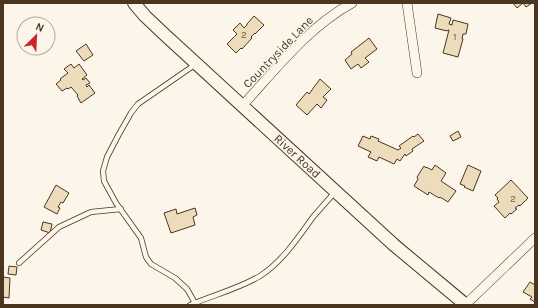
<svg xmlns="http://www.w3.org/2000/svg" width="538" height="308" font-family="Karla,sans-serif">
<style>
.building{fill:#ecdcbc;stroke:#4a3520}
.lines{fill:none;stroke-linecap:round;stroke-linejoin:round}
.lane-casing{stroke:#4a3520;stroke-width:6}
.street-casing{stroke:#4a3520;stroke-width:10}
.secondary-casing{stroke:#4a3520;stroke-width:14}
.lane{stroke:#fbf6e9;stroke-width:4.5}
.street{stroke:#fbf6e9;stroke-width:9}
.secondary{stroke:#fbf6e9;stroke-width:12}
.labels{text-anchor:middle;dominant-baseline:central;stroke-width:3;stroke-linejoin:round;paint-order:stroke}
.number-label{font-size:10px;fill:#725f47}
.street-label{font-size:12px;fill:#4a3520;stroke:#fbf6e9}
</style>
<rect width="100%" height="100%" fill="#fbf6e9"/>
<g class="building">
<path d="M513,3H532L526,7L523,3L517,8Z"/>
<path d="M438,14L451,18L449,24L452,25L453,20L468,24L466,34H463L462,39H463L458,57L443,53L449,30H448L447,31L435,28Z"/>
<path d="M254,16L264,25L255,34V33L251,37L252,38L242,49L241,48L236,53L227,44L237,34L233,30L240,23L244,28L247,25V24Z"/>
<path d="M369,38L377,49L365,58L369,62L361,68L358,64L351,69L345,60L352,54L351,52Z"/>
<path d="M86,44L93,55L84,61L76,51Z"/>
<path d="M71,64L74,68L79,64L87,75L82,79L83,80L86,78L90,83L86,85L87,87L89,85L95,93L81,103L77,96L78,95L71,87L68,89L67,88L62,91L56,84L61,80L60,79L68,73L64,69Z"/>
<path d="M320,79L331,89L323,97L327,100L321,108L317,104L307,115L296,105L307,92L309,94Z"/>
<path d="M458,131L461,137L453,141L450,136Z"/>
<path d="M418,134L424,141L412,149L413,151L406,156L405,154L400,161L397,159L394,164L379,157L377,161L368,157L371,152L358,146L363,136L370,139L371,136L379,139L378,141L398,150L401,148L399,146L413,136L414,137Z"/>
<path d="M435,165L446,173L441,181L456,191L448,202L440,197L439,198L429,192L428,195L414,186L418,179L417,177L424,166L426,168V167L432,170Z"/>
<path d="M468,165L481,171L473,191L464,187L465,186L460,184Z"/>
<path d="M511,180L528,198L520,206L519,205L515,208L517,209L511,214L510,213L505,218L494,206L499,202L497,199L498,198L495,195Z"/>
<path d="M56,185L69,193L63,203L61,202L58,207L60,208L57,214L44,207Z"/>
<path d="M195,208L197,215L193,217L195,225L171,233L164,213L176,209L177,214Z"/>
<path d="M43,222L52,224L50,233L41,230Z"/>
<path d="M9,266L17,267L16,275L8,274Z"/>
<path d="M3,277L10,278L9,298L3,297Z"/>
<path d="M530,282L535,285V302L530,299L532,297L523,292Z"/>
</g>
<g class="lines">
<defs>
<g id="lane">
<path d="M19,263L59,227L91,212L121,209"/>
<path d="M195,303L187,289L175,278L151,264L146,257L141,238L116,203L104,181L103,171L107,157L119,134L131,113L138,104L196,64"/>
<path d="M190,305C213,295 238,289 260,276C282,262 298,238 313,217C320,209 328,200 335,192"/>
</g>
<g id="street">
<path d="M407,3L417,73"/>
<path d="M242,106C276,69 308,27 352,3"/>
<path d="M465,305L535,238"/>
</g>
<g id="secondary">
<path id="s1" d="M134,3L145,16L164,34L394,245L466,305"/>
</g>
</defs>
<use href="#lane" class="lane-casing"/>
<use href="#street" class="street-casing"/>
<use href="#secondary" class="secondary-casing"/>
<use href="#lane" class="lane"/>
<use href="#street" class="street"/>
<use href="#secondary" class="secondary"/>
</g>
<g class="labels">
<g class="number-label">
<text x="244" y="35">2</text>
<text x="455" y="37">1</text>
<text x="513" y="199">2</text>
</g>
<g class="street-label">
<text transform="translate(278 52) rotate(-46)">Countryside Lane</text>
<text stroke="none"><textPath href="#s1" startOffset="224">River Road</textPath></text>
</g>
</g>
<rect width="538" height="308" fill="none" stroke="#4a3520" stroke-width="8"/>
<g transform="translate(36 36) rotate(24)"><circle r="19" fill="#fbf6e9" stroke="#b4a999"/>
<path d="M0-3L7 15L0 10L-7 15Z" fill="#c62828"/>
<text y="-6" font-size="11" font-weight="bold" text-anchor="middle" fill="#4a3520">N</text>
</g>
</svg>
